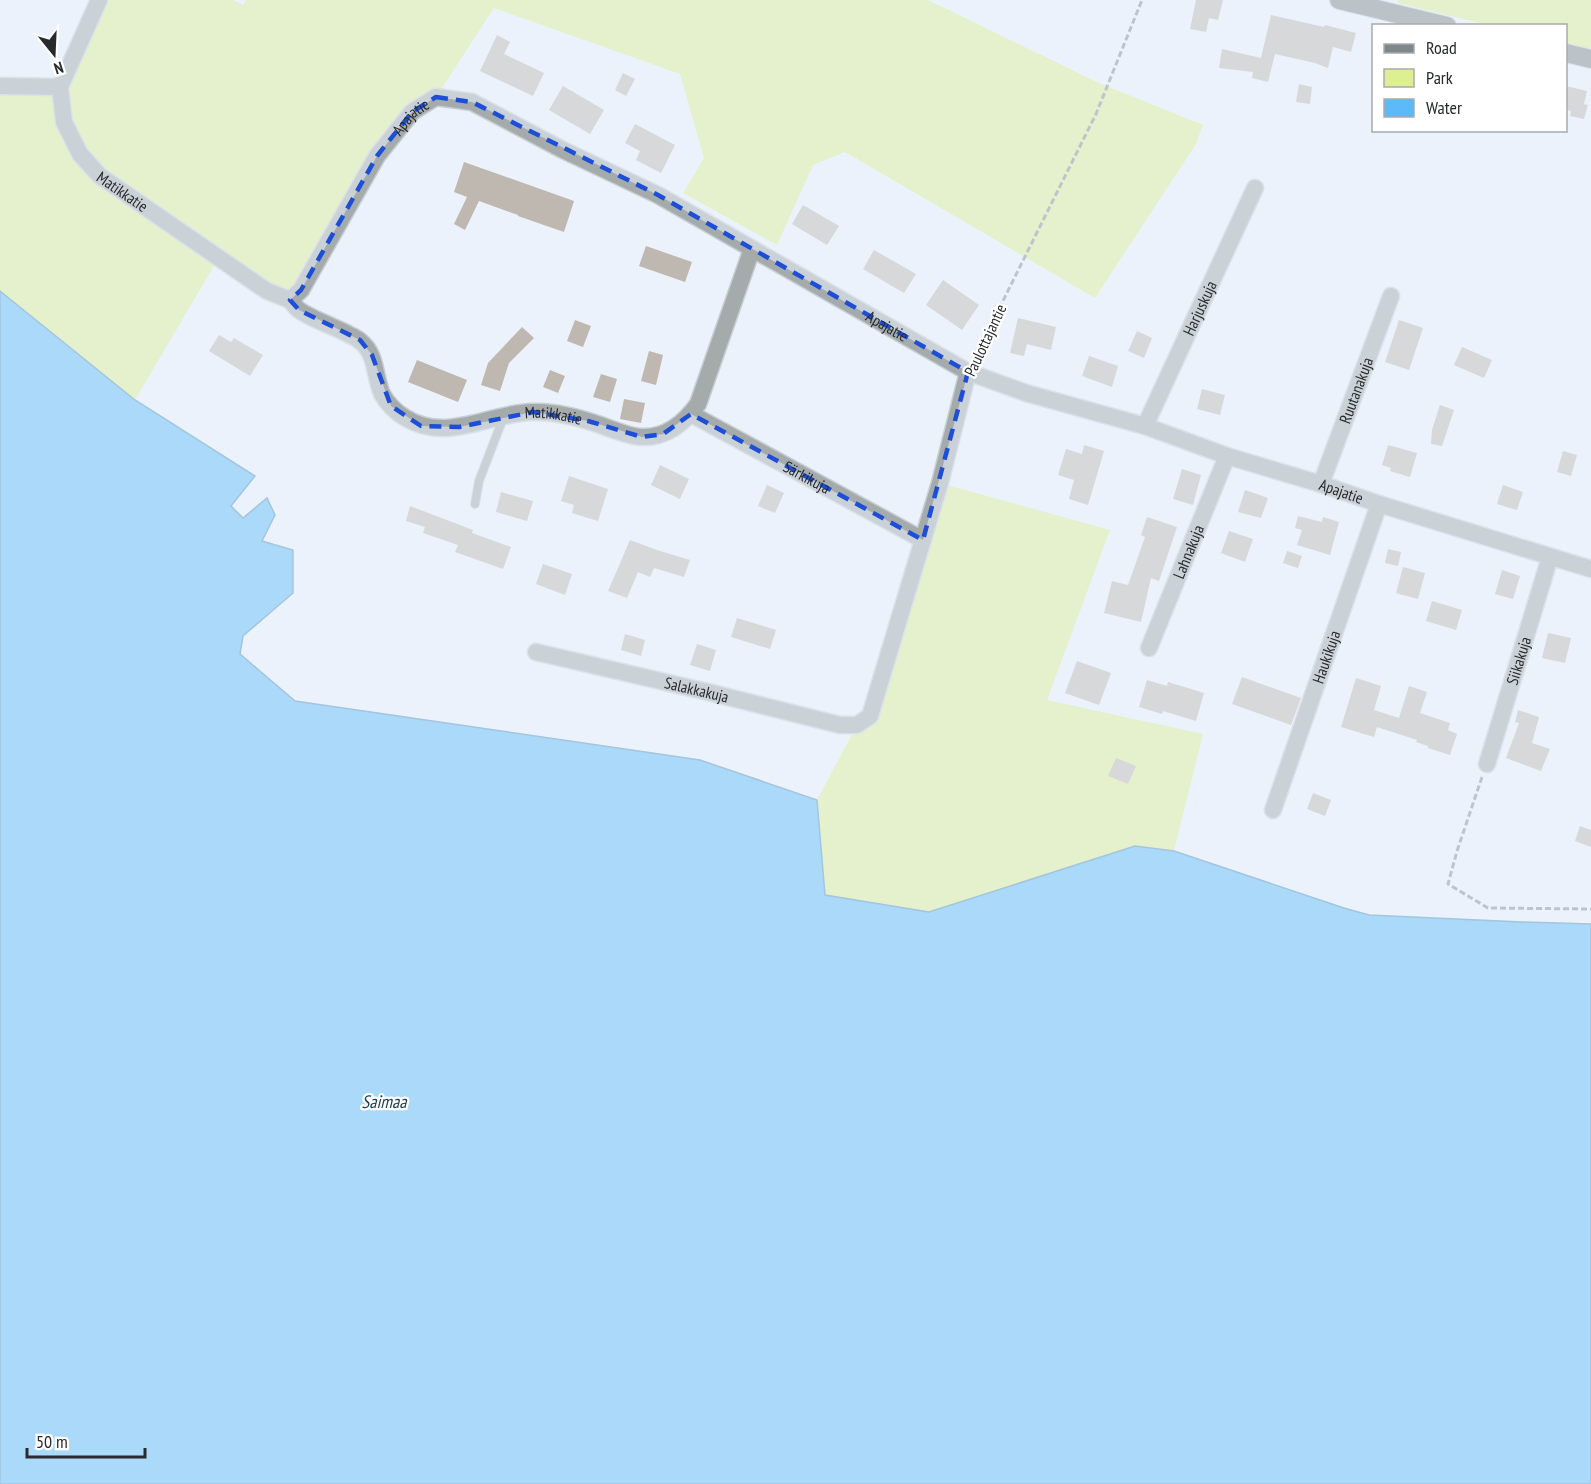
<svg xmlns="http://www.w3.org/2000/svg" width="1591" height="1484" font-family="'PT Sans Narrow',sans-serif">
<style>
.green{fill:#deee93}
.water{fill:#5cbaf8;stroke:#4c8fbb;stroke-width:1.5}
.building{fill:#bfb8b0}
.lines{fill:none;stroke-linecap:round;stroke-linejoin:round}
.lane-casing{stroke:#c8ced6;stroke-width:10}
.street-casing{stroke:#c8ced6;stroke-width:19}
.secondary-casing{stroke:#c8ced6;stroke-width:20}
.path{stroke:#888d93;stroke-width:3;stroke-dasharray:6 3;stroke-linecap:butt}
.lane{stroke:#a5aaab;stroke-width:8}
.street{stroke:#a5aaab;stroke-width:16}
.secondary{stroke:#80878a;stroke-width:18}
.marked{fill:none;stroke:#1d4ed8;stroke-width:4.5;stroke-dasharray:12 8;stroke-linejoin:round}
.labels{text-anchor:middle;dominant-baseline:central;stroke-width:4.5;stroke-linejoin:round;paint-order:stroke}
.street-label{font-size:16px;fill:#282a2d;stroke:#fff}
.water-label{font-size:18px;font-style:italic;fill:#1c435d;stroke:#fff}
</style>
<rect width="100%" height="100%" fill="#ebf2fb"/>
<g class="green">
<path d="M99,0H233L243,5L246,0H928L1099,83L1203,125L1196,144L1095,298L845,152L813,165L777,245L683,193L704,158L680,74L494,8L436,97L412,112L290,300L218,259L135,400L0,291V86L60,87Z"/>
<path d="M1398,0H1591V51L1566,45V26L1488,25L1398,3Z"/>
<path d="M940,483L1110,530L1047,700L1203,734L1174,851L1135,846L929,912L825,895L817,800L857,725L870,716Z"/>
</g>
<path class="water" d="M0,291L135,400L255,476L231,506L243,518L267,498L275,515L262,541L293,550V593L243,636L240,654L295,701L700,760L817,800L825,895L929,912L1135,846L1174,851L1344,908L1369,915L1522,922L1591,924V1484H0Z"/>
<g class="building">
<path d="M1196,0H1223L1218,20L1209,18L1206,32L1190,29Z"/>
<path d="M1271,15L1324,27L1325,25L1356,33L1351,52L1333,47L1328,68L1315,63L1275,54L1268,82L1252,78L1253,72L1219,68L1222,49L1261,58Z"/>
<path d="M497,35L510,42L504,54L544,73L533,96L480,71Z"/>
<path d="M623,73L635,79L626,96L615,90Z"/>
<path d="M1299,84L1312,87L1310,104L1296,102Z"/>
<path d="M563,86L604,110L590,134L549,110Z"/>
<path d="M1566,86L1587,91L1584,104L1588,105L1584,119L1570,116L1571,111L1566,110Z"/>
<path d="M635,124L675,145L661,173L636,160L640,151L625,143Z"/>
<path d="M464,162L574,201L564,232L518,216V215L479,201L465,230L454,224L467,197L454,192Z"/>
<path d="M803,205L839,226L827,245L792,224Z"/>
<path d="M646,246L692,262L685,282L639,266Z"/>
<path d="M874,250L916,274L904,293L863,269Z"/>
<path d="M943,280L979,305L962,330L926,305Z"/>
<path d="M1018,318L1056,327L1051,350L1027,344L1024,356L1010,353Z"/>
<path d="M575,320L591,326L583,347L567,341Z"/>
<path d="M1399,320L1423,328L1409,370L1385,362Z"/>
<path d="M522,327L534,338L509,363L500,391L481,385L488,363Z"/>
<path d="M1137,331L1152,338L1144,358L1128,351Z"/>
<path d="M219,335L231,342L234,338L263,355L250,376L209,351Z"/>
<path d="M1462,347L1492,360L1484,378L1454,365Z"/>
<path d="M649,351L663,355L656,385L641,381Z"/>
<path d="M1089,356L1118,366L1112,387L1082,376Z"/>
<path d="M417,360L467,380L458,402L408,382Z"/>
<path d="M550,370L565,376L558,393L543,387Z"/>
<path d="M601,374L617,379L610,402L593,397Z"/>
<path d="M1202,389L1225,395L1220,415L1197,409Z"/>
<path d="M624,399L645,403L641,423L620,419Z"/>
<path d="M1440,405L1454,410L1442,446L1431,444L1432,430Z"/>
<path d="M1084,445L1104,451L1088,505L1069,499L1074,480L1058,475L1066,449L1082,454Z"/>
<path d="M1388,445L1417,453L1410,477L1390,471L1391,468L1382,465Z"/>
<path d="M1563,451L1577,455L1571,476L1557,472Z"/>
<path d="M660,465L689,479L680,499L651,485Z"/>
<path d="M1182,469L1201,475L1193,505L1173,499Z"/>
<path d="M569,476L608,489L598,521L572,513L574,505L561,501Z"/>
<path d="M767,485L784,493L775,513L758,506Z"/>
<path d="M1503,485L1523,492L1517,510L1497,504Z"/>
<path d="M1245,490L1268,498L1261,518L1238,512Z"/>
<path d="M501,492L533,501L527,521L496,512Z"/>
<path d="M410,506L473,530L472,533L511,547L503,569L455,552L458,545L423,533L425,527L406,521Z"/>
<path d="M1298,516L1322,522L1323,517L1339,522L1330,555L1297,545L1302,530L1295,528Z"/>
<path d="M1147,517L1177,527L1159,581L1151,578L1141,622L1104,613L1112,581L1128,585L1145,537L1141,535Z"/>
<path d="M1229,531L1253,539L1245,562L1221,553Z"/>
<path d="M630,540L657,550L690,560L684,577L654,568L650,577L638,572L627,598L608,591Z"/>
<path d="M1388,549L1401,552L1398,566L1385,563Z"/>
<path d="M1287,551L1302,556L1298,568L1283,563Z"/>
<path d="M543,564L572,574L565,595L536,584Z"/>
<path d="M1403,567L1425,573L1418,599L1396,593Z"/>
<path d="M1502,570L1520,576L1513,599L1495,594Z"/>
<path d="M1432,601L1462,610L1456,630L1426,621Z"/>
<path d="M737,618L776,630L770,649L731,637Z"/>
<path d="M1548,633L1571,638L1565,663L1542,658Z"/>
<path d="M625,634L645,640L641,656L621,650Z"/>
<path d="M697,644L716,650L710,671L690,665Z"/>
<path d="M1077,661L1111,673L1099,705L1065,693Z"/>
<path d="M1242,677L1301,698L1291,725L1232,704Z"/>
<path d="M1356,678L1381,686L1374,710L1399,718L1409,686L1427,692L1420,713L1450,723L1448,730L1457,734L1450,755L1428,748V746L1416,742L1417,740L1377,727L1374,737L1341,727Z"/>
<path d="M1147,680L1167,686L1168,682L1204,693L1196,721L1163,711L1162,714L1139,707Z"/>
<path d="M1518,710L1539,717L1532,743L1550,749L1541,771L1506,758L1519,723L1515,722Z"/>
<path d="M1116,758L1136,766L1128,784L1108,776Z"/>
<path d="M1313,793L1331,800L1325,816L1307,809Z"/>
<path d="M1580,826L1591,830V847L1575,841Z"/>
</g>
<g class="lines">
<defs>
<path id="lane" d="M475,504L479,481L504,416"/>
<g id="street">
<path d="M0,86L60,87"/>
<path id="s1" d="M60,87L64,122L80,154L100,176L267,291L290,300L301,290L377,156L412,112L436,97L472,102L563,150L658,195L968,372L1026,393L1145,426L1227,456L1321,484L1379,504L1591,569"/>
<path d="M60,87L99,0"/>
<path id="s2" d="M290,300C293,303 296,308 299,310C310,318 332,326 344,332C349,335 356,337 360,341C377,354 374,376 382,394C387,403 396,412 404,417C446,444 489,413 532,412C555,411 581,418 603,426C614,430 631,437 642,437C666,438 685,422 698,404L752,249"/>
<path id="s3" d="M691,414L923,540"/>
<path id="s4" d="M1145,426L1255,188"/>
<path id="s5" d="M1321,484L1391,296"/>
<path id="s6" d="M1149,648L1227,456"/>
<path id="s7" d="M536,652L712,693L840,725H857L870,716L940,483L968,372"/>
<path id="s8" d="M1487,764L1550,557"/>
<path id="s9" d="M1273,810L1379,504"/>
</g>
<g id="secondary">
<path d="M1339,0L1447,26"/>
<path d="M1566,53L1591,59"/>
</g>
</defs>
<use href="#lane" class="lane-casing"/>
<use href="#street" class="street-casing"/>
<use href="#secondary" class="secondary-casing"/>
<g class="path">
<path d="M975,357L1096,114L1142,0"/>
<path d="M1482,777L1457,851L1448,884L1488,908L1591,909"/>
</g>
<use href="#lane" class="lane"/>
<use href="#street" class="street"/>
<use href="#secondary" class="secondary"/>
</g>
<path d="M0 0H1591V1484H0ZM436,97L472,102L658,195L968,372L923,540L691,414L663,434L642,437L588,421L533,412L459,427L421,426L391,406L372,355L360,340L299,310L290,300L301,290L377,156L412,112Z" fill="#ebf2fb" fill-opacity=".55" fill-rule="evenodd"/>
<path class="marked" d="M436,97L472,102L658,195L968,372L923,540L691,414L663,434L642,437L588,421L533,412L459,427L421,426L391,406L372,355L360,340L299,310L290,300L301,290L377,156L412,112Z"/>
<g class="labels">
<g class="street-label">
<text stroke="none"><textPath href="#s1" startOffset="549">Apajatie</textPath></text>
<text stroke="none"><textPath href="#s1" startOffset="128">Matikkatie</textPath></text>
<text stroke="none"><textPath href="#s4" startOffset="130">Harjuskuja</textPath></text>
<text stroke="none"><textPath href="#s1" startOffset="1090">Apajatie</textPath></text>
<text transform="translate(985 340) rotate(-65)">Paulottajantie</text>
<text stroke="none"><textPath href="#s5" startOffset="100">Ruutanakuja</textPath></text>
<text stroke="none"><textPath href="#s2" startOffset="326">Matikkatie</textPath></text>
<text stroke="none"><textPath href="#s3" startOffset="132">Särkikuja</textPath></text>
<text stroke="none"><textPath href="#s1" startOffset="1575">Apajatie</textPath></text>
<text stroke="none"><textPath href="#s6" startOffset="104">Lahnakuja</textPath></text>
<text stroke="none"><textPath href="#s9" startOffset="162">Haukikuja</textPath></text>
<text stroke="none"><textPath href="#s8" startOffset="108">Siikakuja</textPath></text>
<text stroke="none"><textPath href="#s7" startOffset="165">Salakkakuja</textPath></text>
</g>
<g class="water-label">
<text x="384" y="1101">Saimaa</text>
</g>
</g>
<rect x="1372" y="24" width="195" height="108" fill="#ffffff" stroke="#a9aaab" stroke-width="1.5"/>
<rect x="1384" y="44" width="30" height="9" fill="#80878a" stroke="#a9aaab" stroke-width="1.5"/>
<text x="1426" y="54" font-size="18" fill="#282a2d">Road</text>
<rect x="1384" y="69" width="30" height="18" fill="#deee93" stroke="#a9aaab" stroke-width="1.5"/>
<text x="1426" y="84" font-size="18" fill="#282a2d">Park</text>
<rect x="1384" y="99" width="30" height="18" fill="#5cbaf8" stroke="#a9aaab" stroke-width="1.5"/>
<text x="1426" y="114" font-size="18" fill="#282a2d">Water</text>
<g transform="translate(54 54) rotate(162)" stroke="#ffffff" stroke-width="4.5" paint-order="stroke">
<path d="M0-4.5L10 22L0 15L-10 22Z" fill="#282a2d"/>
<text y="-9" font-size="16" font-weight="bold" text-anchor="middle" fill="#282a2d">N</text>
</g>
<path d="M27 1448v9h118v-9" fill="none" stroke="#282a2d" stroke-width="3"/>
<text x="36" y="1448" font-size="18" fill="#282a2d" stroke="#ffffff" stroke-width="4.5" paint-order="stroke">50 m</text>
</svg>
